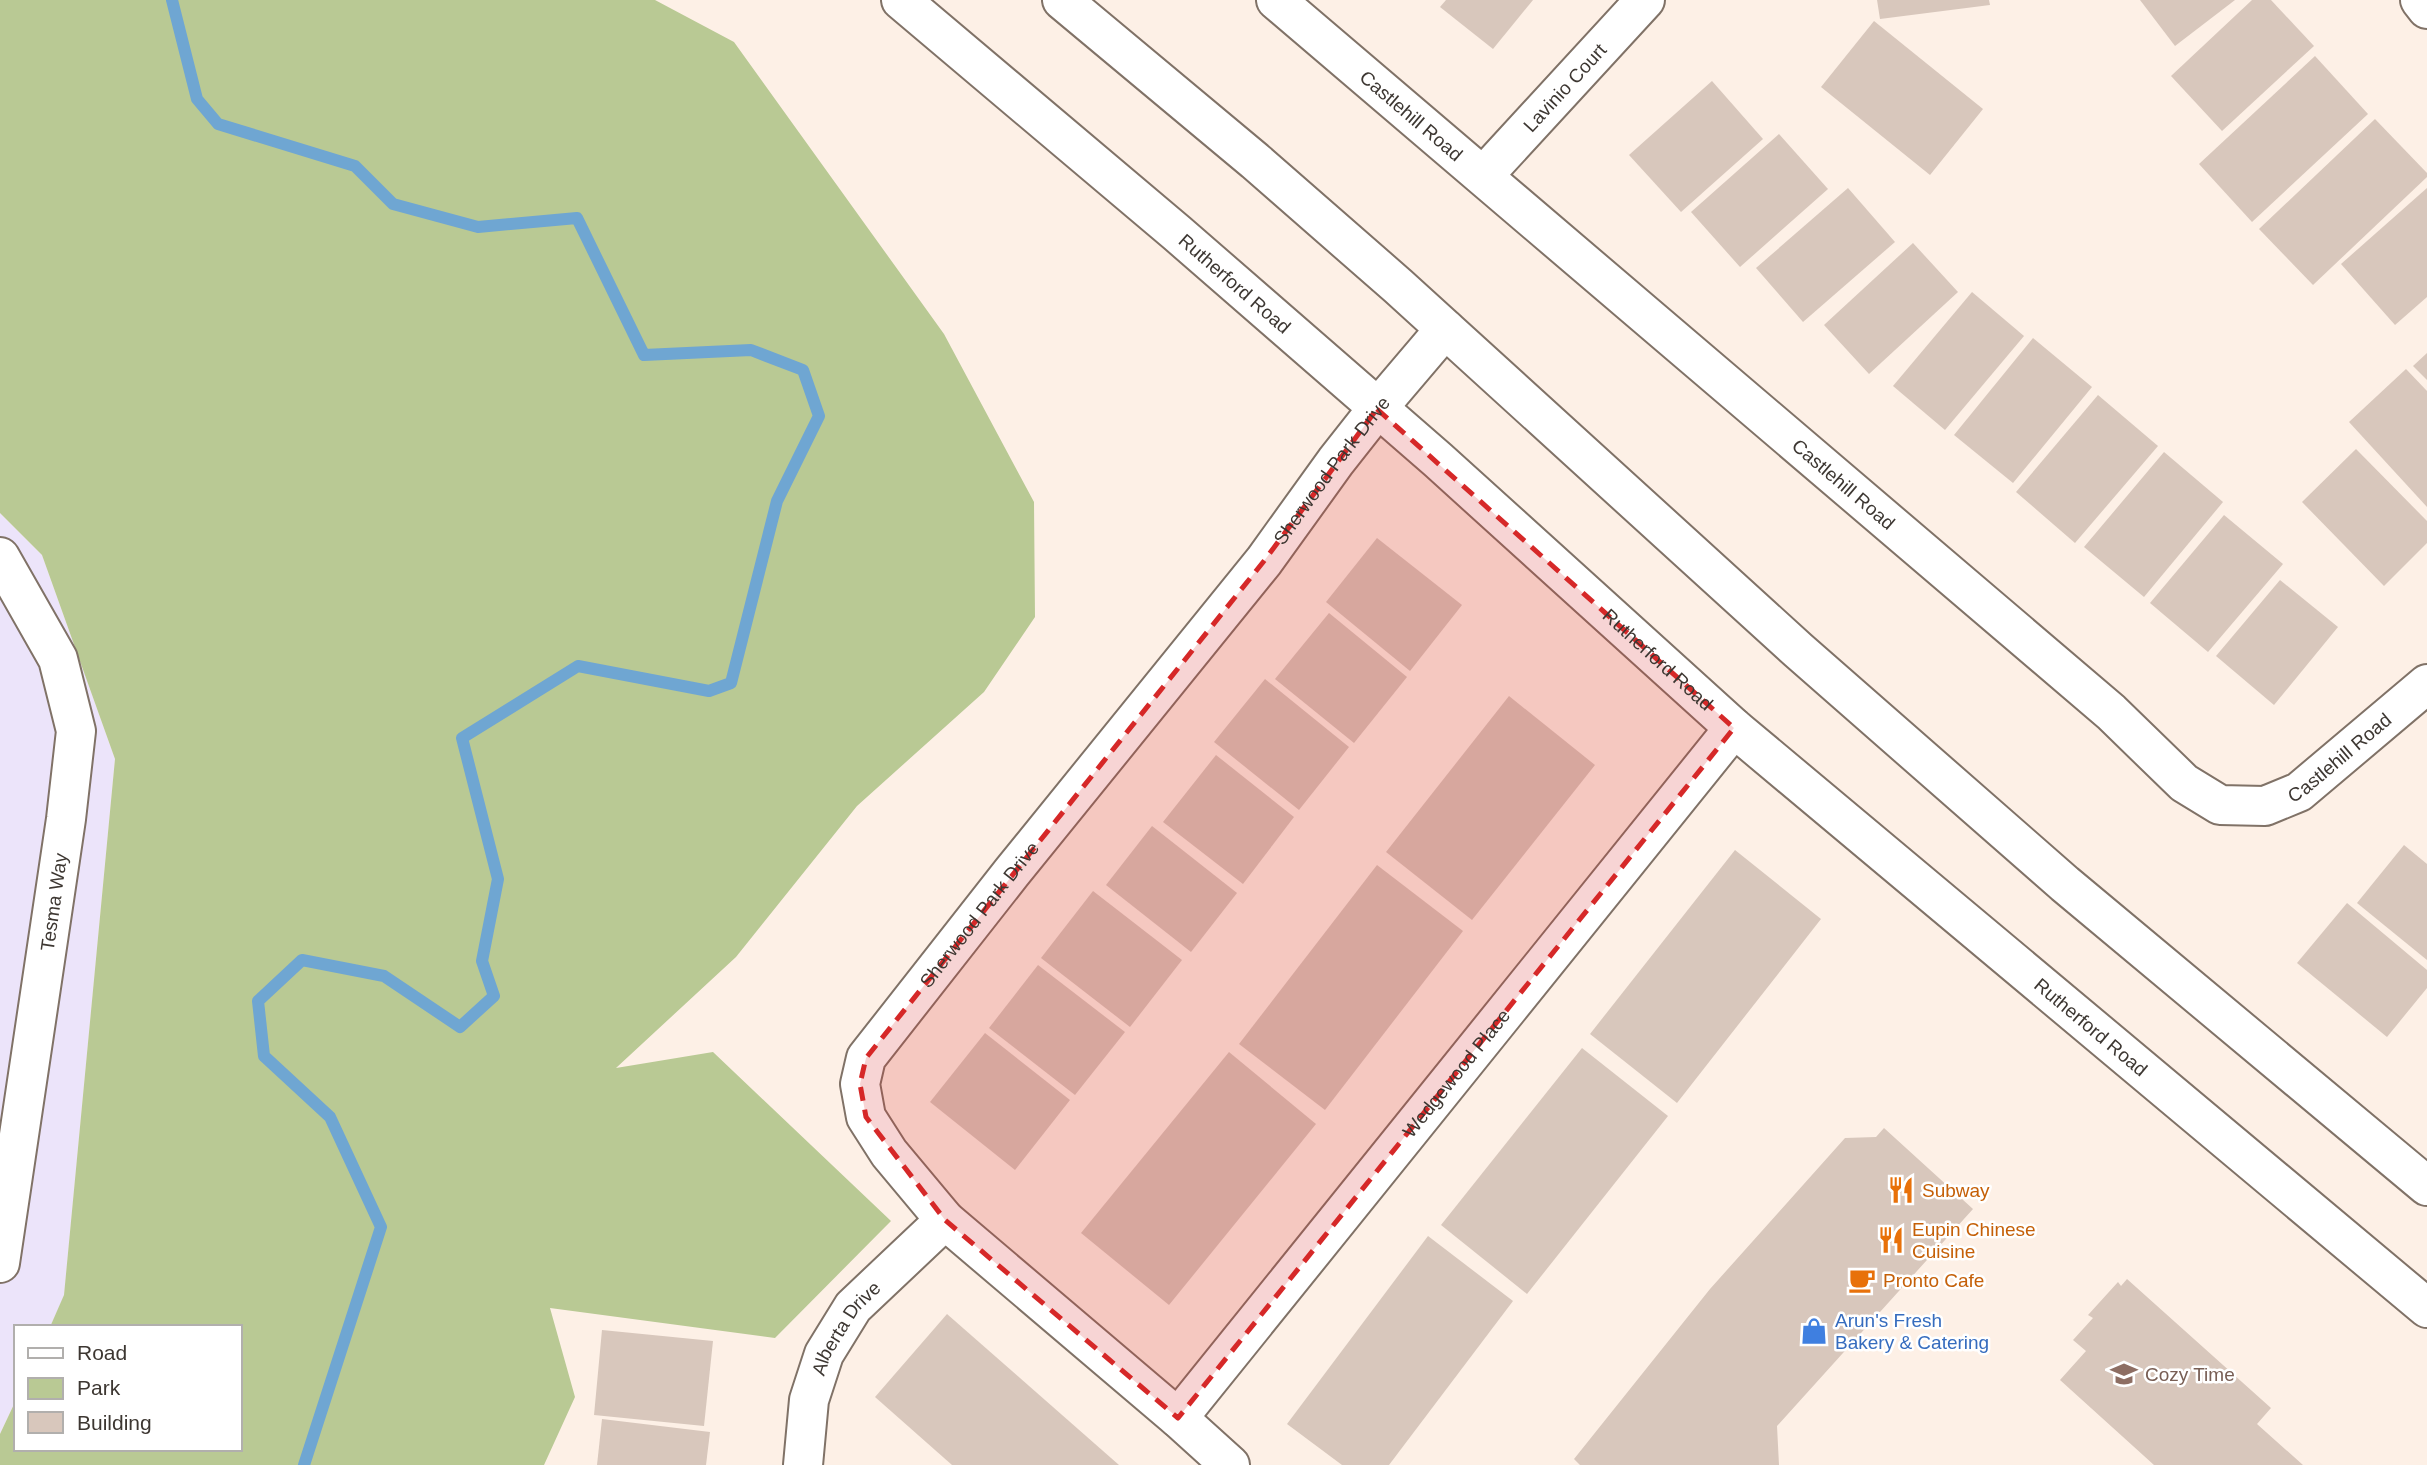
<svg xmlns="http://www.w3.org/2000/svg" width="2427" height="1465" font-family="Helvetica,sans-serif">
<style>
.industrial{fill:#ece4fa}
.green{fill:#b9c994}
.lines{fill:none;stroke-linecap:round;stroke-linejoin:round}
.stream{stroke:#6fa6d2;stroke-width:12}
.building{fill:#d8c7bc}
.minor-casing{stroke:#807267;stroke-width:42}
.major-casing{stroke:#807267;stroke-width:42}
.minor{stroke:#fff;stroke-width:38}
.major{stroke:#fff;stroke-width:38}
.marked{fill:#d62828;fill-opacity:0.2;stroke:#d62828;stroke-width:5;stroke-dasharray:14 9;stroke-linejoin:round}
.labels{text-anchor:middle;dominant-baseline:central;stroke-width:5;stroke-linejoin:round;paint-order:stroke}
.street-label{font-size:19px;fill:#3d3732;stroke:#fff}
.food-label{font-size:19px;fill:#c56008;stroke:#fff;text-anchor:start}
.shop-label{font-size:19px;fill:#366cbe;stroke:#fff;text-anchor:start}
.education-label{font-size:19px;fill:#785e54;stroke:#fff;text-anchor:start}
</style>
<rect width="100%" height="100%" fill="#fdf0e6"/>
<path class="industrial" d="M0,513L42,555L115,759L64,1296L50,1327H16V1400L0,1434Z"/>
<path class="green" d="M0,0H655L734,42L944,334L1034,502L1035,617L984,692L857,806L736,957L616,1068L713,1052L891,1221L775,1338L550,1308L575,1397L544,1465H0V1434L16,1400V1449H240V1327H50L64,1295L115,759L42,555L0,513Z"/>
<g class="lines">
<path class="stream" d="M172,0L197,99L218,124L355,166L393,204L478,227L577,218L644,355L751,350L803,370L819,416L777,501L731,683L709,691L578,666L462,738L498,879L482,961L494,996L460,1027L384,976L302,960L258,1001L264,1056L330,1117L381,1227L304,1465"/>
</g>
<g class="building">
<path d="M1446,0H1533L1493,49L1440,7Z"/>
<path d="M1877,0H1989L1990,5L1880,19Z"/>
<path d="M2140,0H2235L2175,46Z"/>
<path d="M2252,0H2271L2314,46L2222,131L2171,76Z"/>
<path d="M1874,21L1983,109L1930,175L1821,87Z"/>
<path d="M2315,56L2368,114L2252,222L2199,164Z"/>
<path d="M1712,81L1763,139L1681,212L1629,155Z"/>
<path d="M2375,119L2427,173V177L2313,285L2259,229Z"/>
<path d="M1779,134L1828,189L1740,267L1691,212Z"/>
<path d="M1848,188L1895,242L1803,322L1756,268Z"/>
<path d="M2427,188V297L2395,325L2341,264Z"/>
<path d="M1913,243L1958,292L1869,374L1824,325Z"/>
<path d="M1972,292L2024,336L1945,430L1893,386Z"/>
<path d="M2033,338L2092,387L2013,483L1954,435Z"/>
<path d="M2427,353V380L2413,366Z"/>
<path d="M2406,369L2427,391V507L2349,422Z"/>
<path d="M2098,395L2158,446L2075,543L2016,492Z"/>
<path d="M2356,449L2427,521V543L2384,586L2302,502Z"/>
<path d="M2164,452L2223,502L2144,597L2084,547Z"/>
<path d="M2224,515L2283,564L2208,652L2150,603Z"/>
<path d="M1377,538L1462,605L1410,671L1326,602Z"/>
<path d="M2280,580L2338,627L2274,705L2216,656Z"/>
<path d="M1329,613L1407,677L1354,743L1275,679Z"/>
<path d="M1265,679L1349,747L1299,810L1214,742Z"/>
<path d="M1509,696L1595,765L1472,920L1386,852Z"/>
<path d="M1216,755L1294,817L1243,884L1163,822Z"/>
<path d="M1152,826L1237,893L1191,952L1106,885Z"/>
<path d="M2404,845L2427,864V960L2357,903Z"/>
<path d="M1735,850L1821,919L1677,1103L1590,1034Z"/>
<path d="M1377,865L1463,931L1325,1110L1239,1044Z"/>
<path d="M1093,891L1182,960L1130,1027L1041,958Z"/>
<path d="M2347,903L2427,970V988L2387,1037L2297,963Z"/>
<path d="M1038,965L1125,1032L1075,1095L989,1028Z"/>
<path d="M985,1033L1070,1100L1015,1170L930,1102Z"/>
<path d="M1582,1048L1668,1116L1527,1294L1441,1225Z"/>
<path d="M1229,1052L1316,1124L1169,1305L1081,1233Z"/>
<path d="M1884,1128L1973,1209L1777,1426L1779,1465H1580L1574,1459L1710,1289L1845,1138L1876,1137Z"/>
<path d="M1428,1236L1513,1301L1389,1465H1342L1287,1424Z"/>
<path d="M2127,1279L2271,1408L2257,1424L2303,1465H2154L2060,1380L2086,1351L2073,1340L2093,1318L2088,1315L2118,1282L2121,1286Z"/>
<path d="M947,1314L1119,1465H952L875,1397Z"/>
<path d="M602,1330L713,1341L704,1426L594,1415Z"/>
<path d="M602,1419L710,1432L706,1465H597Z"/>
</g>
<g class="lines">
<defs>
<g id="minor">
<path id="s1" d="M1276,0L2111,712L2184,783L2220,805L2265,806L2299,792L2427,684"/>
<path d="M2420,0L2427,9"/>
<path id="s2" d="M1484,175L1645,0"/>
<path d="M0,557L58,659L76,731L66,819L0,1263"/>
<path id="s3" d="M1178,1418L1734,728"/>
<path id="s4" d="M803,1465L809,1400L824,1354L853,1307L945,1220"/>
<path id="s5" d="M1230,1465L1178,1418L945,1220L889,1153L866,1117L860,1084L866,1058L1012,872L1264,561L1336,461L1377,409L1445,329"/>
</g>
<g id="major">
<path id="s6" d="M901,0L1177,233L1438,460L1734,728L2427,1308"/>
<path d="M1062,0L1255,161L1398,286L1798,650L2065,884L2427,1186"/>
</g>
</defs>
<use href="#minor" class="minor-casing"/>
<use href="#major" class="major-casing"/>
<use href="#minor" class="minor"/>
<use href="#major" class="major"/>
</g>
<path class="marked" d="M1377,409L1734,728L1178,1418L945,1220L866,1117L860,1084L866,1058L1264,561Z"/>
<defs>
<symbol id="restaurant-bare" viewBox="-9 -9 18 18"><path d="M-5-6h1v4h1v-4h1v4h1v-4h1v5L-1.5 .5V6h-2V.5L-5-1ZM5-6V6H3V1.5H1.5Q1.5-4 5-6Z" fill="#e8710a" stroke="#fff" stroke-width="2.5" paint-order="stroke"/></symbol>
<symbol id="cafe-bare" viewBox="-9 -9 18 18"><path d="M-5.5-4.5H6V0H3Q3 3.5 0 3.5H-2.5Q-5.5 3.5-5.5 0ZM3-3.2v2h1.7v-2ZM-6 4.5H4V6H-6Z" fill="#e8710a" stroke="#fff" stroke-width="2.5" paint-order="stroke"/></symbol>
<symbol id="shop-bare" viewBox="-9 -9 18 18"><path d="M-5-2.5h2.3a2.7 3.5 0 0 1 5.4 0H5L5.5 6h-11ZM-1.5-2.5h3a1.5 2.3 0 0 0-3 0Z" fill="#3f7fe0" stroke="#fff" stroke-width="2.5" paint-order="stroke"/></symbol>
<symbol id="school-bare" viewBox="-9 -9 18 18"><path d="M0-5L7-2L0 1L-7-2ZM-4 1L0 2.5L4 1V4Q0 6-4 4Z" fill="#8d6e63" stroke="#fff" stroke-width="2.5" paint-order="stroke"/></symbol>
</defs>
<g fill-rule="evenodd">
<use href="#restaurant-bare" x="1882" y="1171" width="38" height="38"/>
<use href="#restaurant-bare" x="1872" y="1221" width="38" height="38"/>
<use href="#cafe-bare" x="1843" y="1261" width="38" height="38"/>
<use href="#shop-bare" x="1795" y="1312" width="38" height="38"/>
<use href="#school-bare" x="2105" y="1355" width="38" height="38"/>
</g>
<g class="labels">
<g class="street-label">
<text stroke="none"><textPath href="#s2" startOffset="119">Lavinio Court</textPath></text>
<text stroke="none"><textPath href="#s1" startOffset="178">Castlehill Road</textPath></text>
<text stroke="none"><textPath href="#s6" startOffset="438">Rutherford Road</textPath></text>
<text stroke="none"><textPath href="#s5" startOffset="1316">Sherwood Park Drive</textPath></text>
<text stroke="none"><textPath href="#s1" startOffset="746">Castlehill Road</textPath></text>
<text stroke="none"><textPath href="#s6" startOffset="1004">Rutherford Road</textPath></text>
<text stroke="none"><textPath href="#s1" startOffset="1376">Castlehill Road</textPath></text>
<text transform="translate(54 902) rotate(-82)">Tesma Way</text>
<text stroke="none"><textPath href="#s5" startOffset="749">Sherwood Park Drive</textPath></text>
<text stroke="none"><textPath href="#s6" startOffset="1572">Rutherford Road</textPath></text>
<text stroke="none"><textPath href="#s3" startOffset="443">Wedgewood Place</textPath></text>
<text stroke="none"><textPath href="#s4" startOffset="147">Alberta Drive</textPath></text>
</g>
<g class="food-label">
<text x="1922" y="1190">Subway</text>
<text x="1912" y="1229">Eupin Chinese<tspan x="1912" dy="22">Cuisine</tspan></text>
<text x="1883" y="1280">Pronto Cafe</text>
</g>
<g class="shop-label">
<text x="1835" y="1320">Arun's Fresh<tspan x="1835" dy="22">Bakery &amp; Catering</tspan></text>
</g>
<g class="education-label">
<text x="2145" y="1374">Cozy Time</text>
</g>
</g>
<rect x="14" y="1325" width="228" height="126" fill="#ffffff" stroke="#b1afad" stroke-width="2"/>
<rect x="28" y="1348" width="35" height="10" fill="#ffffff" stroke="#b1afad" stroke-width="2"/>
<text x="77" y="1360" font-size="21" fill="#3d3732">Road</text>
<rect x="28" y="1378" width="35" height="21" fill="#b9c994" stroke="#b1afad" stroke-width="2"/>
<text x="77" y="1395" font-size="21" fill="#3d3732">Park</text>
<rect x="28" y="1412" width="35" height="21" fill="#d8c7bc" stroke="#b1afad" stroke-width="2"/>
<text x="77" y="1430" font-size="21" fill="#3d3732">Building</text>
</svg>
